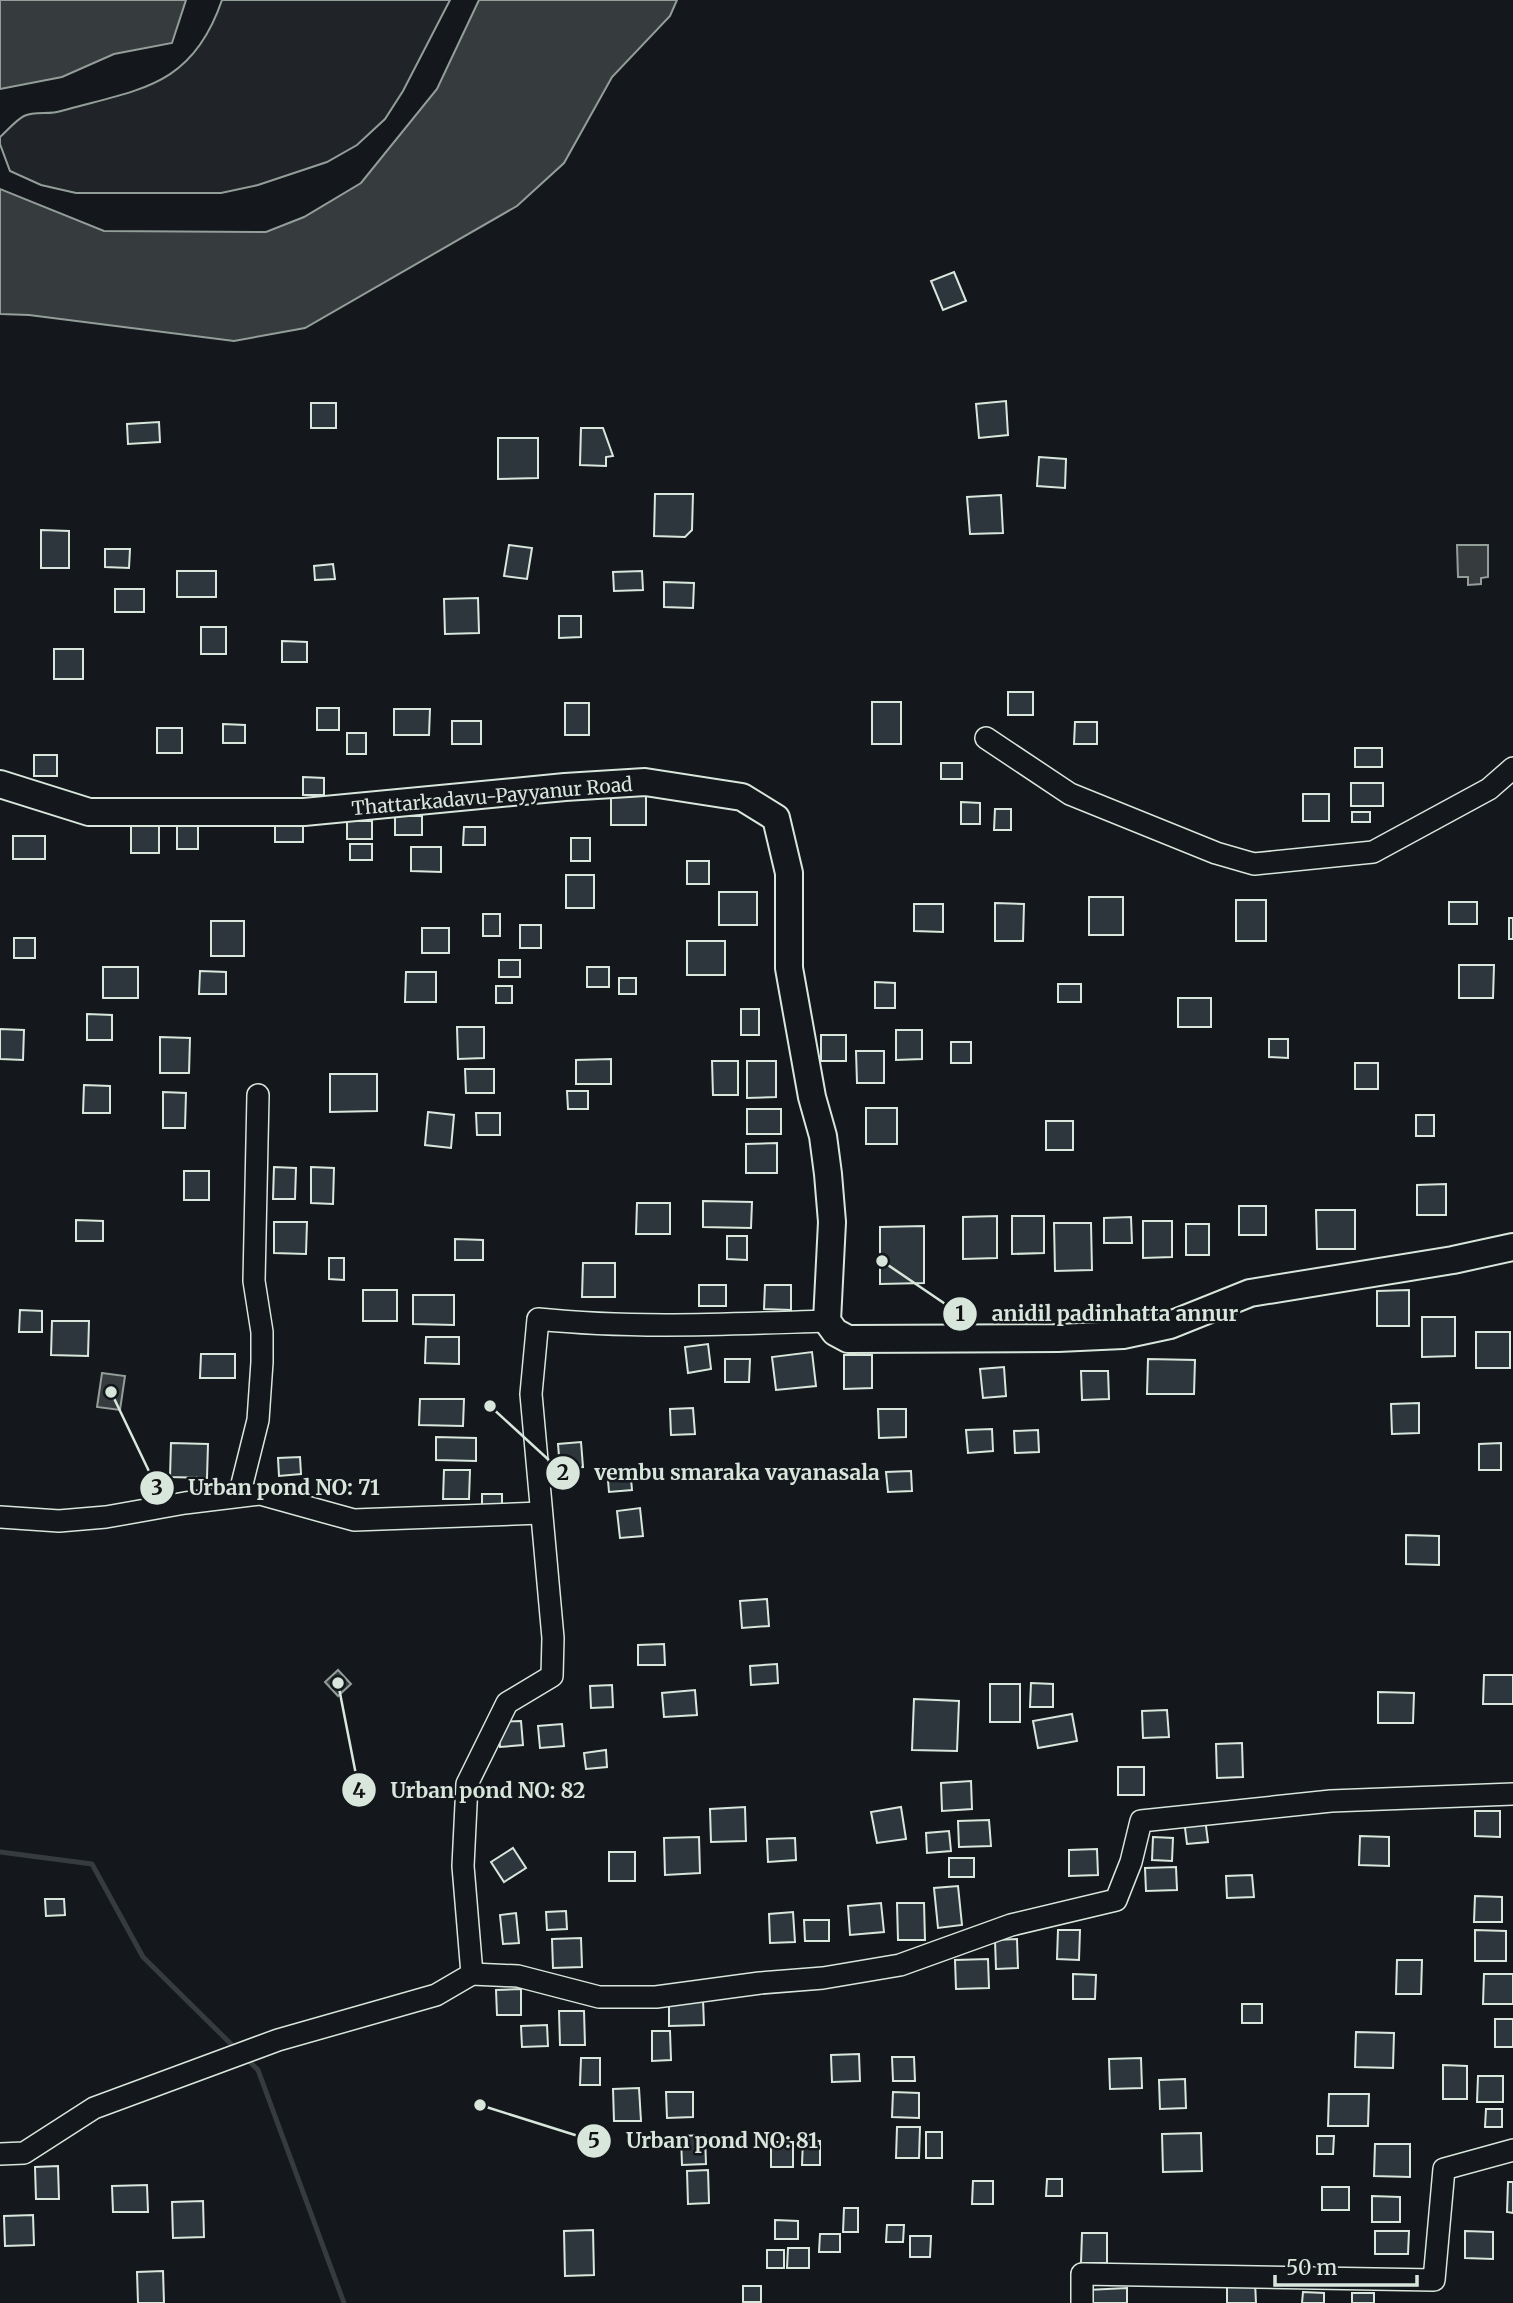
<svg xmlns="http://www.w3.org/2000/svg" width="1513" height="2303" font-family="Merriweather,serif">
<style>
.green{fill:#202428;stroke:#939e99;stroke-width:2}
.water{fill:#363b3e;stroke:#939e99;stroke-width:2}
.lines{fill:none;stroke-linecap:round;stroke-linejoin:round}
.stream{stroke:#363b3e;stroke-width:5}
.building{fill:#2c363c;stroke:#d8e6dc;stroke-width:2}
.minor-casing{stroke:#d8e6dc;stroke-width:24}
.major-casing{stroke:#d8e6dc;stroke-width:30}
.minor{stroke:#14181c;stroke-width:21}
.major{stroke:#14181c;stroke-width:26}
.labels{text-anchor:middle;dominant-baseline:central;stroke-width:5;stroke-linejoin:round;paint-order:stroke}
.street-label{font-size:19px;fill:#d8e6dc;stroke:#14181c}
.leader{fill:none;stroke:#d8e6dc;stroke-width:2.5}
.callout-dot{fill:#d8e6dc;stroke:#14181c;stroke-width:2.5}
.mark-label{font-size:21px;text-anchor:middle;font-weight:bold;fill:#111}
.callout-label{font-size:21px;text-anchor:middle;font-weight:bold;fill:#d8e6dc;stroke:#14181c;stroke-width:5;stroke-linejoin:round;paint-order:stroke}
</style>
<rect width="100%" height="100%" fill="#14181c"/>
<path class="green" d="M222,0H450L403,91L385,119L357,145L327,162L258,185L221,193H76L41,185L10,171L0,144V137C7,131 16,120 24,116C35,111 50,115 61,111C139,89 192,88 222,0Z"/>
<g class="water">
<path d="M0,0H186L172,43L114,54L62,77L0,89Z"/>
<path d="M479,0H677L670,16L612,77L564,163L517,206L305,328L234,341L29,315L0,314V189L104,231L266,232L304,217L361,183L437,89Z"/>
<path d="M1457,545H1488V577L1481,578V584L1468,585V577H1458Z"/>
<path d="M102,1373L125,1376L120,1410L97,1407Z"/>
<path d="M338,1670L351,1684L338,1696L325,1682Z"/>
</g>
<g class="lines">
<g class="stream">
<path d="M0,1852L92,1864L143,1957L238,2051"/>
<path d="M245,2057L258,2070L344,2303"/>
</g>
</g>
<g class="building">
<path d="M954,272L966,301L943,310L931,281Z"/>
<path d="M1006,401L1008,435L979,438L976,404Z"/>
<rect x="311" y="403" width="25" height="25"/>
<path d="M159,422L160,442L128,444L127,424Z"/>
<path d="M581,428H603L613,456L606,457V466L580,465Z"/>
<path d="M498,438H538V478L498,479Z"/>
<path d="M1039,457L1066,459L1065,488L1037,486Z"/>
<path d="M655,494H693L692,530L685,537L654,536Z"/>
<path d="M1001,495L1003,533L970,534L967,497Z"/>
<path d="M41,530L69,531V568H41Z"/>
<path d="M509,545L532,548L527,579L504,576Z"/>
<path d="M105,549H130L129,568L105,567Z"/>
<path d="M333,564L335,579L315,580L314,566Z"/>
<rect x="177" y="571" width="39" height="26"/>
<path d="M642,571L643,590L614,591L613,572Z"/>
<path d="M664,582L694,583L693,608L664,607Z"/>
<rect x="115" y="589" width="29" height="23"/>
<path d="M478,598L479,633L445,634L444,599Z"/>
<path d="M559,616H581V637L559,638Z"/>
<rect x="201" y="627" width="25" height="27"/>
<path d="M282,641L307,642V662H282Z"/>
<rect x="54" y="649" width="29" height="30"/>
<rect x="1008" y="692" width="25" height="23"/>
<rect x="872" y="702" width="29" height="42"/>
<rect x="565" y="703" width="24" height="32"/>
<rect x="317" y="708" width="22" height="22"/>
<path d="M394,709H430L429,735H394Z"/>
<rect x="452" y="721" width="29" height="23"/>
<path d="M1075,722H1097V744H1074Z"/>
<path d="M223,724L245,725V743H223Z"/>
<rect x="157" y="728" width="25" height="25"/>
<rect x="347" y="733" width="19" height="21"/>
<rect x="1355" y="748" width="27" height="19"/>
<rect x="34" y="755" width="23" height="21"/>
<rect x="941" y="763" width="21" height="16"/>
<path d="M303,777L324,778V795H303Z"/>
<rect x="1351" y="783" width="32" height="23"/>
<rect x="1303" y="794" width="26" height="27"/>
<rect x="611" y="795" width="35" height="30"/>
<path d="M961,802L980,803V824H961Z"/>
<path d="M995,809H1011V830H994Z"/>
<rect x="1352" y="812" width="18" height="10"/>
<rect x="395" y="816" width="27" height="19"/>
<rect x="131" y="821" width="28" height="32"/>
<rect x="347" y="821" width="25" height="18"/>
<rect x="275" y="822" width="28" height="20"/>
<rect x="177" y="826" width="21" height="23"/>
<path d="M464,827H485V845H463Z"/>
<rect x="13" y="836" width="32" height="23"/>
<rect x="571" y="838" width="19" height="23"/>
<rect x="350" y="844" width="22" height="16"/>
<path d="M411,847H441V872L411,871Z"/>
<rect x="687" y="861" width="22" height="23"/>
<rect x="566" y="875" width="28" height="33"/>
<rect x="719" y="892" width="38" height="33"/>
<rect x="1089" y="897" width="34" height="38"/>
<rect x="1236" y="900" width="30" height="41"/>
<rect x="1449" y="902" width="28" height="22"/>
<path d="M995,903L1024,904L1023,941H995Z"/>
<path d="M914,904H943V932L914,931Z"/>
<rect x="483" y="914" width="17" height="22"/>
<rect x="1509" y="918" width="4" height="21"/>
<rect x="211" y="921" width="33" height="35"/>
<rect x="520" y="925" width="21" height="23"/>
<rect x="422" y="928" width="27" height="25"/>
<rect x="14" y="938" width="21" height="20"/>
<rect x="687" y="941" width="38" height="34"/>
<rect x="499" y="960" width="21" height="17"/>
<path d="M1459,965H1494L1493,998H1459Z"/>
<rect x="103" y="967" width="35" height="31"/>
<rect x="587" y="967" width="22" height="20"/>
<path d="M200,971L226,972V994H199Z"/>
<path d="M406,972H436V1002H405Z"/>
<rect x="619" y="978" width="17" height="16"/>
<path d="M875,982L895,983V1008H875Z"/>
<rect x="1058" y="984" width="23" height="18"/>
<rect x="496" y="986" width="16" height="17"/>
<rect x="1178" y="998" width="33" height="29"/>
<rect x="741" y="1009" width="18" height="26"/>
<path d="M87,1014L112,1015V1040H87Z"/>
<path d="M457,1027H484V1058L458,1059Z"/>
<path d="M0,1029L24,1030L23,1060L0,1059Z"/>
<path d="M896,1030H922V1059L896,1060Z"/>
<rect x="821" y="1035" width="25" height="26"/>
<path d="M160,1037L190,1038L189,1073H160Z"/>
<path d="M1269,1039H1288V1058L1269,1057Z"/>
<rect x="951" y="1042" width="20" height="21"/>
<path d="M856,1051H884V1083H857Z"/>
<path d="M611,1059V1084H576V1060Z"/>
<path d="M712,1061H738V1095H713Z"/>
<path d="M747,1061H776V1097L747,1098Z"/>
<rect x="1355" y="1063" width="23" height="26"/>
<path d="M465,1069H494V1093H466Z"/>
<path d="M330,1074H377V1111L330,1112Z"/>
<path d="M84,1085L110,1086V1113H83Z"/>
<path d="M567,1091H588V1109H568Z"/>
<path d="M163,1092L186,1093L185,1128H163Z"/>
<rect x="866" y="1108" width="31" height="36"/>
<rect x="747" y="1109" width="34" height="25"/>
<path d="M428,1112L454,1115L451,1148L425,1145Z"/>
<path d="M476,1113H500V1135H477Z"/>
<rect x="1416" y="1115" width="18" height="21"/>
<rect x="1046" y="1121" width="27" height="29"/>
<path d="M777,1143V1173H746V1144Z"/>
<path d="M274,1167L296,1168L295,1199H273Z"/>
<path d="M311,1167L334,1168L333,1204L311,1203Z"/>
<rect x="184" y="1171" width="25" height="29"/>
<path d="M1446,1184V1215H1417V1185Z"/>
<path d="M703,1201L752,1202L751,1228L703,1227Z"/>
<path d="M637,1203H670V1234H636Z"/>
<rect x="1239" y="1206" width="27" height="29"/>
<path d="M1316,1210H1355V1249H1317Z"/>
<path d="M997,1216V1258L963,1259V1217Z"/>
<path d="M1012,1216H1044V1253L1012,1254Z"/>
<path d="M1131,1217L1132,1243H1104V1218Z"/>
<path d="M76,1220L103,1221V1241H76Z"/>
<path d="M1143,1221H1172V1257L1143,1258Z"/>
<path d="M274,1222H307L306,1254L274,1253Z"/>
<path d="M1054,1223H1091L1092,1270L1055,1271Z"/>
<rect x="1186" y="1224" width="23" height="31"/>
<path d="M924,1226V1283L880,1284V1227Z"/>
<path d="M727,1236H747V1260L727,1259Z"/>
<path d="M455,1239L483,1240V1260H455Z"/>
<path d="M329,1258H344V1280L329,1279Z"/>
<path d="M583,1263H615V1297H582Z"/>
<rect x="699" y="1285" width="27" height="21"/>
<path d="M765,1285H791V1310L764,1309Z"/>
<rect x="363" y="1290" width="34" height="31"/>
<path d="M1409,1290V1326H1377V1291Z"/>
<path d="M413,1295H454V1325L413,1324Z"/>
<path d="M20,1310L42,1311V1332H19Z"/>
<path d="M1422,1317H1455V1356L1422,1357Z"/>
<path d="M52,1321H89L88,1356L51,1355Z"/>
<rect x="1476" y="1332" width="34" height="36"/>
<path d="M426,1337H459V1364L425,1363Z"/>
<path d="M708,1344L711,1369L688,1373L685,1347Z"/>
<path d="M812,1352L816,1386L776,1390L772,1357Z"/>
<path d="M201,1354H235V1378H200Z"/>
<path d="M844,1355H872V1388L844,1389Z"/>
<path d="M725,1359H750L749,1382H725Z"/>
<path d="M1148,1359L1195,1360L1194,1394H1147Z"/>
<path d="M1004,1367L1006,1396L983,1398L980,1369Z"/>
<path d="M1081,1371H1108L1109,1399L1082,1400Z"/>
<path d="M420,1399H464L463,1426L419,1425Z"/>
<path d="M1419,1403V1433L1392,1434L1391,1404Z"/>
<path d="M693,1408L695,1434L671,1435L670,1409Z"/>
<path d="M878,1409H906V1437L879,1438Z"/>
<path d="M992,1429L993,1451L968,1453L966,1430Z"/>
<path d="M1038,1430L1039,1452L1015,1453L1014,1431Z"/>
<path d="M436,1437L476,1438V1461L436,1460Z"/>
<path d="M581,1442L583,1467L560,1469L558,1444Z"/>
<path d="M171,1443L208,1444L207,1478L170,1477Z"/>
<path d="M1501,1443V1470H1479V1444Z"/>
<path d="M300,1457L301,1474L279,1476L278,1458Z"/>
<path d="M630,1467L632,1490L609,1492L607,1469Z"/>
<path d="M444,1470H470L469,1499H443Z"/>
<path d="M911,1471L912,1491L888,1492L886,1472Z"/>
<path d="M482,1494H502V1512L482,1511Z"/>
<path d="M640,1508L643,1536L620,1538L617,1511Z"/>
<path d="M1406,1535L1439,1536V1565L1406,1564Z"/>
<path d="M767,1599L769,1626L742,1628L740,1601Z"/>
<path d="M664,1644L665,1665H638V1645Z"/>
<path d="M777,1664L778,1683L751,1685L750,1666Z"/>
<path d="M1484,1675H1513V1704H1483Z"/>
<path d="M1031,1683L1053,1684V1707H1030Z"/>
<rect x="990" y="1684" width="30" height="38"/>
<path d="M612,1685L613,1707L591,1708L590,1686Z"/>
<path d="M695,1690L697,1715L664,1717L662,1693Z"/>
<path d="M1378,1692L1414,1693L1413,1723H1378Z"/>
<path d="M914,1699L959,1701L957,1751L912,1750Z"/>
<path d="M1167,1710L1169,1737L1143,1738L1142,1711Z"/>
<path d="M1072,1714L1077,1741L1038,1748L1033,1721Z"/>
<path d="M521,1721L523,1745L500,1747L498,1722Z"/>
<path d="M562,1724L564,1746L540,1748L538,1726Z"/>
<path d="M1242,1743L1243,1777L1217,1778L1216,1744Z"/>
<path d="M606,1750L607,1767L586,1769L584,1753Z"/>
<rect x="1118" y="1767" width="26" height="28"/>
<path d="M971,1781L972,1809L942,1811L941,1783Z"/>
<path d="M745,1807L746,1841L711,1842L710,1809Z"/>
<path d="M901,1807L906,1839L877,1843L871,1812Z"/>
<path d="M1475,1811H1500V1837L1475,1836Z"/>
<path d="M1205,1818L1208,1842L1187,1844L1184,1820Z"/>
<path d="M989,1820L991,1846L959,1847L958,1821Z"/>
<path d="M949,1831L951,1851L927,1853L926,1833Z"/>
<path d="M1360,1836L1389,1837V1866L1359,1865Z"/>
<path d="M699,1837L700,1873L665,1875L664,1838Z"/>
<path d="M1153,1837L1173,1838L1172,1861L1152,1860Z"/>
<path d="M795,1838L796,1860L768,1862L767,1839Z"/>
<path d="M513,1848L526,1868L504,1882L491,1862Z"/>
<path d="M1097,1849L1098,1875L1069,1876V1850Z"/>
<rect x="609" y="1852" width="26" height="29"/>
<rect x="949" y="1858" width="25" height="19"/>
<path d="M1176,1867L1177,1890L1146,1891L1145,1868Z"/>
<path d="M1252,1875L1254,1897L1227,1898L1226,1876Z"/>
<path d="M958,1886L962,1925L938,1928L934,1888Z"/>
<path d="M1475,1896L1502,1897V1922H1474Z"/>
<path d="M45,1899H64L65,1915L46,1916Z"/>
<path d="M881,1903L884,1932L850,1935L848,1906Z"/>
<path d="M897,1903H924L925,1940H898Z"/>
<path d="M566,1911L567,1929L547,1930L546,1912Z"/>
<path d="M793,1912L795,1942L770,1943L769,1914Z"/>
<path d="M516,1913L519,1943L503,1944L500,1915Z"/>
<path d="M804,1920H829V1941H805Z"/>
<path d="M1058,1930H1080L1079,1960L1057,1959Z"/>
<path d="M1475,1930L1506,1931V1961H1475Z"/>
<path d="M581,1938L582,1967L553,1968L552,1939Z"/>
<path d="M1017,1939L1018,1968L996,1969L995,1940Z"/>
<path d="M988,1959L989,1988L956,1989L955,1960Z"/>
<path d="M1397,1960H1422L1421,1994H1396Z"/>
<path d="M1073,1974L1096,1975L1095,1999H1073Z"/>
<path d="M1484,1974H1513V2004H1483Z"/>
<path d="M521,1989V2015H497L496,1990Z"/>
<path d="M703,1999L704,2025L669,2026V2000Z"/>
<rect x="1242" y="2004" width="20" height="19"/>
<path d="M559,2011H584L585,2045H560Z"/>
<rect x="1495" y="2019" width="18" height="28"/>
<path d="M547,2025L548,2046L522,2047L521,2026Z"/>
<path d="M652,2031H670L671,2060L652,2061Z"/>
<path d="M1356,2032L1394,2033L1393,2068L1355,2067Z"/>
<path d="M859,2054L860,2081L832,2082L831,2055Z"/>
<path d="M892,2057H914L915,2081H893Z"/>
<path d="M581,2058H600V2085H580Z"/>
<path d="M1141,2058L1142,2088L1110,2089L1109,2059Z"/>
<path d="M1443,2065L1467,2066V2099H1443Z"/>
<path d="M1478,2076H1503V2102H1477Z"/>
<path d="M1185,2079L1186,2108L1160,2109L1159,2080Z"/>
<path d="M639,2088L641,2121H614L613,2089Z"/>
<path d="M666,2092H693V2117L667,2118Z"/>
<path d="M893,2092L919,2093V2118L892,2117Z"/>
<path d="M1329,2094H1369L1368,2126H1328Z"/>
<path d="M1486,2109H1502V2127H1485Z"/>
<path d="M897,2127H920L919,2158H896Z"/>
<rect x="926" y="2132" width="16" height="26"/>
<path d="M1201,2133L1202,2171L1163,2172L1162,2134Z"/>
<path d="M705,2135L706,2164L682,2165L681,2136Z"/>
<path d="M1317,2136H1334L1333,2154H1317Z"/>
<path d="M803,2140L820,2141V2165H802Z"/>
<rect x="771" y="2142" width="22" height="25"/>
<path d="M1375,2144H1410V2177L1374,2176Z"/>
<path d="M58,2166L59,2199H36L35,2167Z"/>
<path d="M708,2170L709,2203L688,2204L687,2171Z"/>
<path d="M1047,2179H1062V2196H1046Z"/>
<path d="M973,2181H993V2204H972Z"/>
<path d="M1508,2182H1513V2213L1507,2212Z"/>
<path d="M147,2185L148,2212H113L112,2186Z"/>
<rect x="1322" y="2187" width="27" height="23"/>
<path d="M1372,2196L1400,2197V2222H1372Z"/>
<path d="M203,2201L204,2237L173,2238L172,2202Z"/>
<path d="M844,2208H858V2232H843Z"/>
<path d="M33,2215L34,2245L5,2246L4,2216Z"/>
<path d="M775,2220L798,2221V2239H775Z"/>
<path d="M887,2225H904L903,2242H886Z"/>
<path d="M593,2230L594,2275L565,2276L564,2231Z"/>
<path d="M1375,2231H1409L1408,2254H1375Z"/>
<path d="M1465,2231L1493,2232V2259L1465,2258Z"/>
<path d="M1082,2233H1107V2263H1081Z"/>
<path d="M820,2234H840V2252H819Z"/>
<path d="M910,2236H931L930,2257H910Z"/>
<path d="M788,2248H809V2268H787Z"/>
<rect x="767" y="2250" width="17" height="18"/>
<path d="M163,2271L164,2303H138L137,2272Z"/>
<path d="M1255,2282L1256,2303H1227V2283Z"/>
<rect x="743" y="2286" width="18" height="16"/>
<path d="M1127,2288V2303H1087V2290Z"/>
<path d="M1303,2292L1324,2293V2303H1302Z"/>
<rect x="1352" y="2293" width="22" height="10"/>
</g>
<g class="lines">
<defs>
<g id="minor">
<path d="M986,738L1070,794L1216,853L1254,864L1373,852L1489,789L1513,768"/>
<path d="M239,1496L258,1420L262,1362V1332L254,1281L258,1095"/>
<path d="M0,1517L59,1521L106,1517L185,1503L260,1494L354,1520L541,1513"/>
<path d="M472,1974L518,1976L599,1997H656L760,1983L823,1978L900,1965L1011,1925L1116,1900L1131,1862L1141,1821L1331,1801L1513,1794"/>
<path d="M0,2154L24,2153L94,2108L278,2040L436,1995L472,1974L463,1866L467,1784L507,1703L552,1676L553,1638L531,1394L538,1319C634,1329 730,1324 827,1321"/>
<path d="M1082,2303V2274L1434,2280L1444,2169L1513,2150"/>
</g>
<path id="major" d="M0,784L89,812H304L565,787L645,782L742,797L776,818L789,873V968L812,1097L823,1136L828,1174L832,1222L827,1321L835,1332L848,1339L1058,1338L1123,1335L1170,1325L1250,1293L1453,1260L1513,1247"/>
</defs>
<use href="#minor" class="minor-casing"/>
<use href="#major" class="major-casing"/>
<use href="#minor" class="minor"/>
<use href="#major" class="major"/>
</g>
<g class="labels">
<g class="street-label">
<text transform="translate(492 796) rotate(-5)">Thattarkadavu-Payyanur Road</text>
</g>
</g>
<path class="leader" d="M882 1261L960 1314M490 1406L563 1473M111 1392L157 1488M338 1683L359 1790M480 2105L594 2141"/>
<g class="callout-dot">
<circle cx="882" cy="1261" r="7"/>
<circle cx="490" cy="1406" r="7"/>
<circle cx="111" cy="1392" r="7"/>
<circle cx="338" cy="1683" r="7"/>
<circle cx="480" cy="2105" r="7"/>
<circle cx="960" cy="1314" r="18"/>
<circle cx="563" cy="1473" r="18"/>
<circle cx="157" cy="1488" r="18"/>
<circle cx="359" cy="1790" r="18"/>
<circle cx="594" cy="2141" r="18"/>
</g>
<g class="mark-label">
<text x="960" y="1321">1</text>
<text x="563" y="1480">2</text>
<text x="157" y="1495">3</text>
<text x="359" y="1798">4</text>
<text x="594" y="2148">5</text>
</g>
<g class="callout-label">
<text x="1115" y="1321">anidil padinhatta annur</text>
<text x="737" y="1480">vembu smaraka vayanasala</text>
<text x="284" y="1495">Urban pond NO: 71</text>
<text x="488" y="1798">Urban pond NO: 82</text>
<text x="722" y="2148">Urban pond NO: 81</text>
</g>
<path d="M1275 2275v10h142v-10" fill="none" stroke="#d8e6dc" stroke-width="3.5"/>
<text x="1286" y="2275" font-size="21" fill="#d8e6dc" stroke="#14181c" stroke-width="5" paint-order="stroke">50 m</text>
</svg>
